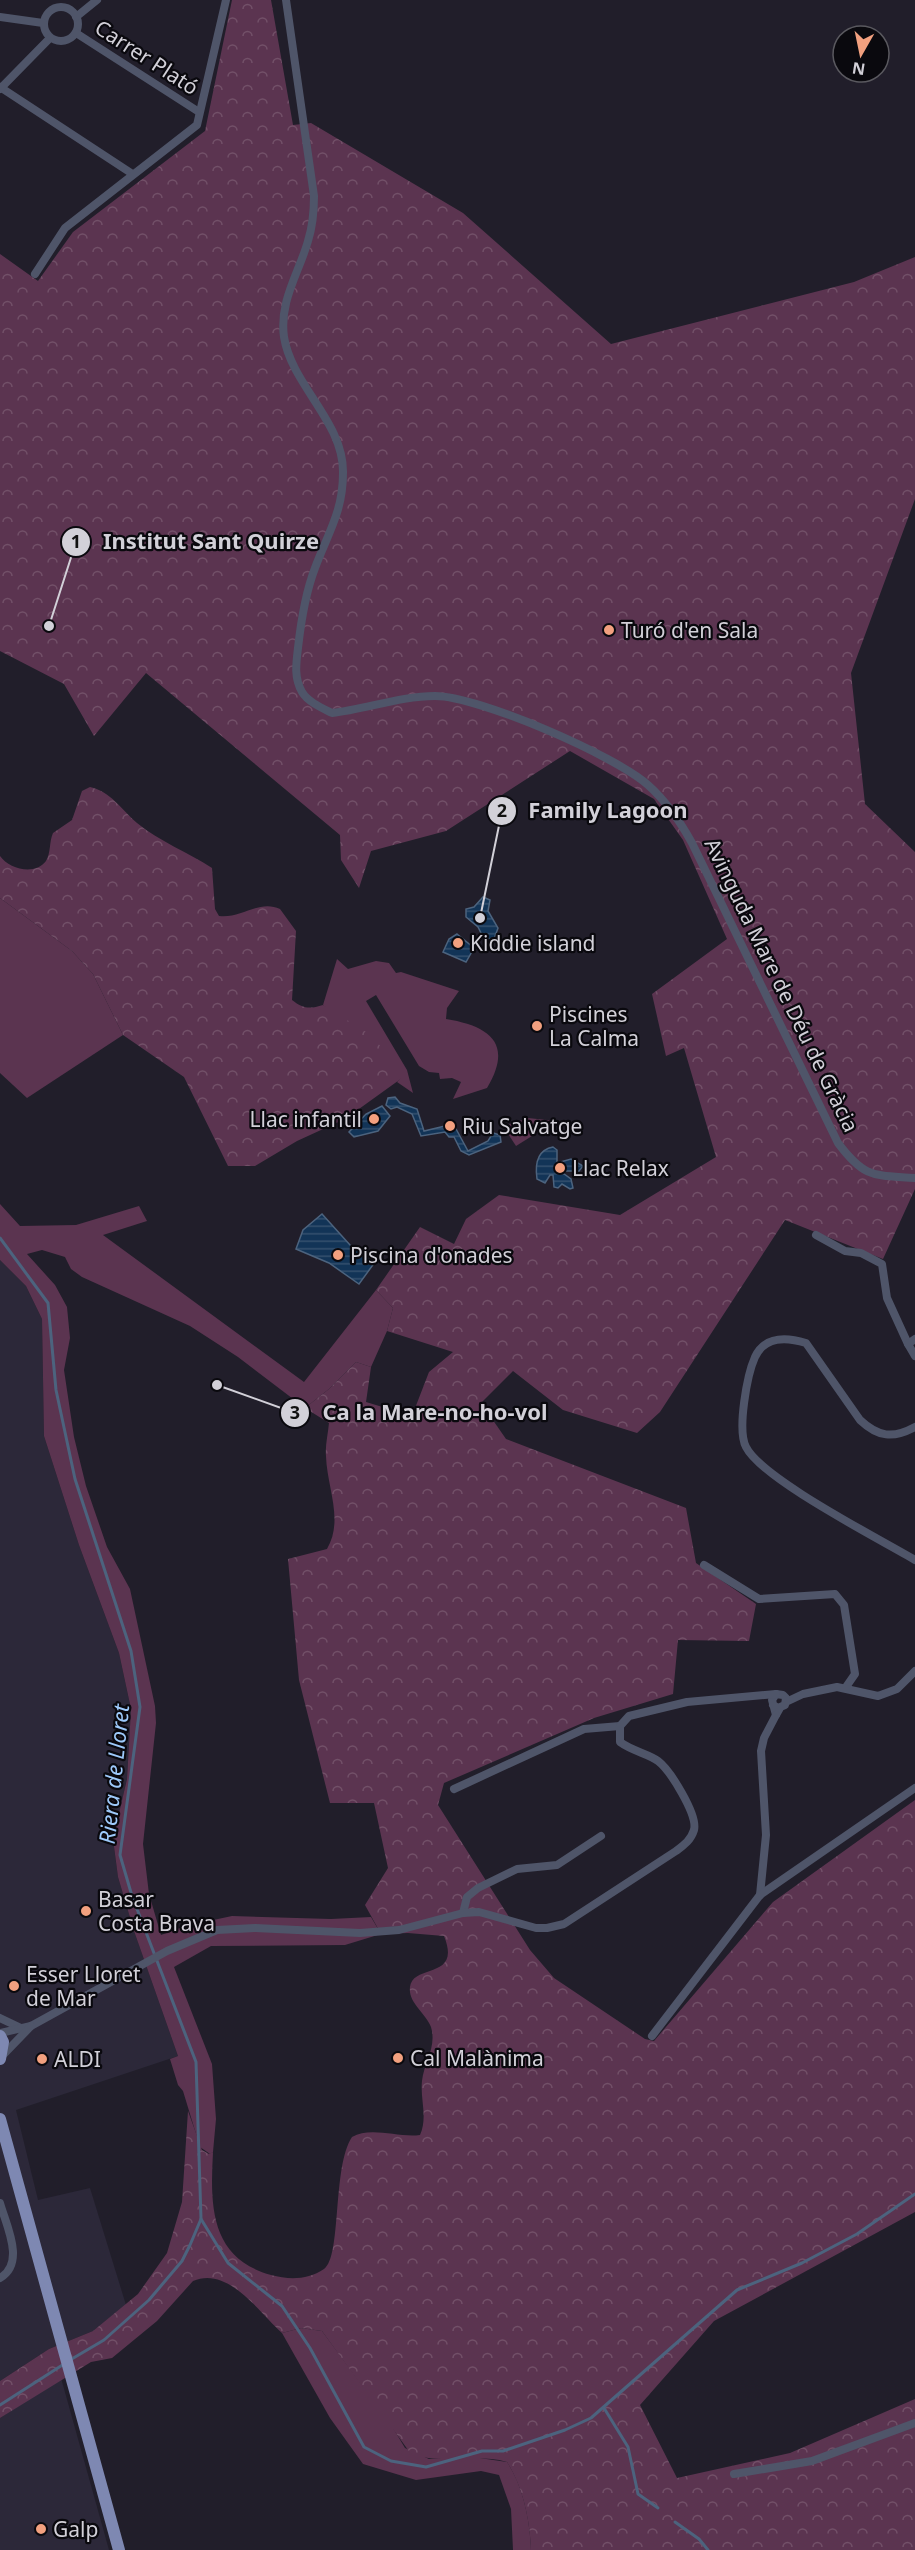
<svg xmlns="http://www.w3.org/2000/svg" width="915" height="2550" font-family="'Noto Sans',sans-serif">
<style>
.built{fill:#2c2839}
.grass{fill:#5b3450}
.forest{fill:url(#forest-crowns)}
.water{fill:url(#water-rules);stroke:#4c637e;stroke-width:1.5}
.lines{fill:none;stroke-linecap:round;stroke-linejoin:round}
.stream{stroke:#4c637e;stroke-width:3}
.street{stroke:#4f5569;stroke-width:8}
.primary{stroke:#7e88b2;stroke-width:12}
.poi-dot{fill:#f2a07f;stroke:#0a090e;stroke-width:2}
.labels{text-anchor:middle;dominant-baseline:central;stroke-width:4.5;stroke-linejoin:round;paint-order:stroke}
.street-label{font-size:21px;fill:#d2d0d8;stroke:#0a090e}
.poi-label{font-size:21px;fill:#d2d0d8;stroke:#0a090e;text-anchor:start}
.water-label{font-size:22px;font-style:italic;fill:#9ecafb;stroke:#0a090e}
.leader{fill:none;stroke:#d2d0d8;stroke-width:2}
.callout-dot{fill:#d2d0d8;stroke:#0a090e;stroke-width:2}
.mark-label{font-size:18px;text-anchor:middle;font-weight:bold;fill:#111}
.callout-label{font-size:22px;text-anchor:middle;font-weight:bold;fill:#d2d0d8;stroke:#0a090e;stroke-width:4.5;stroke-linejoin:round;paint-order:stroke}
</style>
<defs>
<pattern id="forest-crowns" width="20" height="18" patternUnits="userSpaceOnUse" patternTransform="scale(1.5)"><rect width="20" height="18" fill="#5b3450"/><path d="M2 6a3 3 0 1 1 6 0M12 15a3 3 0 1 1 6 0" fill="none" stroke="#725068"/></pattern>
<pattern id="water-rules" width="6" height="5" patternUnits="userSpaceOnUse" patternTransform="scale(1.5)"><rect width="6" height="5" fill="#123457"/><path d="M0 2.5h6" fill="none" stroke="#34506e"/></pattern>
</defs>
<rect width="100%" height="100%" fill="#211e2a"/>
<g class="built">
<path d="M0,1260L26,1286L42,1319L44,1436L79,1545L119,1653L131,1709L127,1779L113,1840L118,1877L134,1931L178,2056L16,2110L38,2200L90,2188L126,2305L93,2331L49,2349L0,2381Z"/>
<path d="M61,2378L109,2550H0V2418Z"/>
</g>
<g class="grass">
<path d="M0,898L72,951L93,974L123,1035L27,1098L0,1073Z"/>
<path d="M337,959L348,969L376,961L389,963L396,973L401,972L459,991L447,1008L446,1019C489,1026 514,1043 487,1088L453,1099L461,1082L452,1078L440,1079L439,1073L429,1072L419,1066L376,995L366,1001L407,1070L413,1093L397,1082L401,1078L323,1005Z"/>
<path d="M528,1118L556,1121L516,1146L503,1126Z"/>
<path d="M0,1204L20,1226L76,1225L139,1206L147,1221L103,1235L304,1382L376,1290L393,1308L387,1331L371,1367L356,1362L329,1389L305,1408L238,1357L190,1326L82,1277L71,1269L65,1257L42,1250L27,1254L55,1285L67,1307L70,1338L64,1370L74,1437L86,1486L107,1547L130,1589L155,1706L156,1723L143,1844L149,1894L161,1935L185,1926L232,1916L331,1919L371,1917L381,1934L345,1945L211,1946L174,1967L212,2064L216,2119L213,2152L210,2154L200,2147L183,2091L178,2085L170,2059L178,2056L134,1931L118,1877L113,1839L127,1779L131,1709L119,1653L79,1545L44,1436L42,1319L26,1286L0,1260Z"/>
<path d="M301,2328L322,2331L390,2423L405,2448L429,2459L473,2457L507,2462C523,2486 530,2520 531,2550H513L511,2509L499,2475L481,2471L416,2480L363,2464L330,2418L282,2333Z"/>
</g>
<g class="forest">
<path d="M232,0H271L293,125L311,123L463,213L611,344L854,282L915,257V499L851,673L865,804L915,852V1189L883,1259L785,1220L660,1412L637,1433L563,1410L513,1371L481,1403L506,1439L686,1508L696,1563L756,1604L749,1641L678,1640L673,1694L594,1718L444,1783L438,1805L530,1950L554,1978L645,2039L654,2041L773,1902L915,1800V2212L714,2321L640,2405L677,2478L790,2453L915,2399V2550H531C530,2520 523,2487 507,2462C476,2453 442,2465 411,2454L322,2331L301,2328L282,2333C259,2312 228,2266 193,2281L157,2321L112,2358L91,2362L0,2418V2381L49,2349L93,2331L138,2294L167,2253L182,2202L188,2111L202,2150L209,2154L213,2152C210,2206 210,2258 271,2275C289,2280 308,2280 324,2269C342,2257 332,2167 352,2137C371,2126 398,2138 420,2135C428,2117 420,2099 422,2081C424,2062 437,2047 431,2027C426,2013 408,2003 410,1987C413,1963 462,1980 444,1936L408,1933L381,1934L365,1905L388,1868L374,1803H330L299,1680L288,1559L327,1549C344,1520 327,1488 326,1456C325,1446 328,1434 329,1423L305,1408L329,1389L356,1362L371,1367L366,1402L412,1416L429,1372L453,1352L387,1331L393,1308L376,1290L420,1227L454,1244L466,1219L499,1195L620,1215L716,1157L684,1048L666,1056L652,994L727,939L683,840L654,799L570,751L446,831L371,851L359,888L341,860L340,835L146,673L94,736L64,684L0,651V254L38,281L73,232L205,131Z"/>
<path d="M90,787C110,791 122,810 137,823C160,842 188,852 212,868L215,909L219,916C241,919 259,899 280,909L296,931L292,1000C303,1009 310,1009 323,1005L374,1037L402,1078L345,1119L297,1141L255,1166H228L184,1077L123,1035L93,974L72,951L0,898V856C9,869 35,876 46,861C51,853 49,842 53,833L72,820L82,791Z"/>
</g>
<g class="water">
<path d="M483,897L490,900L488,911L498,928L494,939H484L478,927L466,917V909L474,907Z"/>
<path d="M457,934L474,948L466,962L443,952L449,939Z"/>
<path d="M395,1097L400,1103L417,1109L424,1131L449,1125L455,1127L468,1151L488,1141L493,1133L500,1135L501,1142L469,1155L461,1151L454,1137H449L445,1132L421,1136L412,1114L397,1107L391,1109L386,1105L388,1098Z"/>
<path d="M382,1106L390,1116L378,1131L354,1137L349,1132L366,1114Z"/>
<path d="M553,1147L557,1150V1163L571,1159L583,1166L579,1171H560L571,1179L573,1188L570,1189L562,1184L558,1188L554,1187L553,1175H550L545,1183L537,1179C535,1165 537,1150 553,1147Z"/>
<path d="M322,1214L350,1245L375,1262L359,1284L329,1263L296,1249L303,1230Z"/>
</g>
<g class="lines">
<g class="stream">
<path d="M0,1238L48,1303L56,1390L75,1479L131,1651L140,1707L120,1855L132,1896L196,2062L201,2219L190,2245L182,2261L149,2300L104,2340L70,2360"/>
<path d="M201,2219L228,2263L282,2306L310,2348L364,2447L391,2461L426,2467L482,2451H503L565,2430L591,2418L737,2290L802,2263L857,2234L915,2194"/>
<path d="M0,2405L64,2364"/>
<path d="M604,2408L628,2447L638,2494L658,2508"/>
<path d="M675,2522L699,2539L708,2550"/>
</g>
<g class="street">
<path d="M286,0L314,196C314,211 313,225 308,241C299,273 279,301 284,337C292,386 344,422 343,473C343,512 328,533 315,568C305,594 301,621 298,648C296,664 294,678 302,692C308,702 322,708 332,713C366,709 401,696 435,696C479,696 616,756 648,785C666,801 681,823 692,843L838,1143C865,1179 874,1175 915,1178"/>
<circle cx="61" cy="24" r="17"/>
<path d="M0,17L43,23"/>
<path d="M76,17L97,0"/>
<path d="M76,33L199,112"/>
<path d="M0,87L131,173"/>
<path d="M0,89L50,38"/>
<path d="M35,274L65,228L197,125L226,0"/>
<path d="M816,1235L845,1251L861,1253L882,1264L887,1298L908,1344"/>
<path d="M915,1339L908,1344L915,1356"/>
<path d="M915,1427C893,1439 878,1437 860,1420L806,1343C786,1337 765,1336 755,1357C747,1375 737,1430 746,1447C762,1479 878,1538 915,1560"/>
<path d="M704,1565L759,1599L835,1594L844,1605L855,1674L846,1687"/>
<path d="M786,1702L803,1694L837,1687L878,1696L897,1689L915,1671"/>
<path d="M773,1705L778,1708L785,1705L786,1698L783,1695L776,1694L772,1700L776,1715L780,1708"/>
<path d="M454,1789L584,1729L620,1726"/>
<path d="M760,1895L766,1835L761,1751L764,1738L776,1715"/>
<path d="M463,1913L467,1897L478,1888L517,1869L557,1865L601,1836"/>
<path d="M0,2018L21,2028"/>
<path d="M0,2033L31,2026L167,1951L217,1930L255,1928L360,1933L399,1930L463,1913L479,1912L536,1928H547L564,1924L676,1851C684,1845 691,1840 694,1830C698,1815 670,1770 658,1761C649,1754 632,1751 620,1742V1726L629,1716L687,1702L776,1694"/>
<path d="M652,2036L760,1895L915,1788"/>
<path d="M3,2055L31,2026"/>
<path d="M0,2203C6,2225 26,2263 0,2278"/>
<path d="M734,2474L812,2461L915,2423"/>
</g>
<g class="primary">
<path d="M0,2036L3,2042L0,2059"/>
<path d="M0,2119L119,2550"/>
</g>
</g>
<g class="poi-dot">
<circle cx="609" cy="630" r="6"/>
<circle cx="458" cy="943" r="6"/>
<circle cx="537" cy="1026" r="6"/>
<circle cx="374" cy="1119" r="6"/>
<circle cx="450" cy="1126" r="6"/>
<circle cx="560" cy="1168" r="6"/>
<circle cx="338" cy="1255" r="6"/>
<circle cx="86" cy="1911" r="6"/>
<circle cx="14" cy="1986" r="6"/>
<circle cx="398" cy="2058" r="6"/>
<circle cx="42" cy="2059" r="6"/>
<circle cx="41" cy="2529" r="6"/>
</g>
<g class="labels">
<g class="street-label">
<text transform="translate(147 57) rotate(33)">Carrer Plató</text>
<text transform="translate(782 985) rotate(64)">Avinguda Mare de Déu de Gràcia</text>
</g>
<g class="poi-label">
<text x="621" y="630">Turó d'en Sala</text>
<text x="470" y="943">Kiddie island</text>
<text x="549" y="1014">Piscines<tspan x="549" dy="24">La Calma</tspan></text>
<text x="362" y="1119" text-anchor="end">Llac infantil</text>
<text x="462" y="1126">Riu Salvatge</text>
<text x="572" y="1168">Llac Relax</text>
<text x="350" y="1255">Piscina d'onades</text>
<text x="98" y="1899">Basar<tspan x="98" dy="24">Costa Brava</tspan></text>
<text x="26" y="1974">Esser Lloret<tspan x="26" dy="24">de Mar</tspan></text>
<text x="410" y="2058">Cal Malànima</text>
<text x="54" y="2059">ALDI</text>
<text x="53" y="2529">Galp</text>
</g>
<g class="water-label">
<text transform="translate(113 1774) rotate(-84)">Riera de Lloret</text>
</g>
</g>
<path class="leader" d="M49 626L76 542M480 918L502 811M217 1385L295 1413"/>
<g class="callout-dot">
<circle cx="49" cy="626" r="6"/>
<circle cx="480" cy="918" r="6"/>
<circle cx="217" cy="1385" r="6"/>
<circle cx="76" cy="542" r="15"/>
<circle cx="502" cy="811" r="15"/>
<circle cx="295" cy="1413" r="15"/>
</g>
<g class="mark-label">
<text x="76" y="548">1</text>
<text x="502" y="817">2</text>
<text x="295" y="1419">3</text>
</g>
<g class="callout-label">
<text x="211" y="549">Institut Sant Quirze</text>
<text x="608" y="818">Family Lagoon</text>
<text x="435" y="1420">Ca la Mare-no-ho-vol</text>
</g>
<g transform="translate(861 54) rotate(189)"><circle r="28" fill="#0a090e" stroke="#5a595f" stroke-width="1.5"/>
<path d="M0-4.5L10 22L0 15L-10 22Z" fill="#f2a07f"/>
<text y="-9" font-size="16" font-weight="bold" text-anchor="middle" fill="#d2d0d8">N</text>
</g>
</svg>
